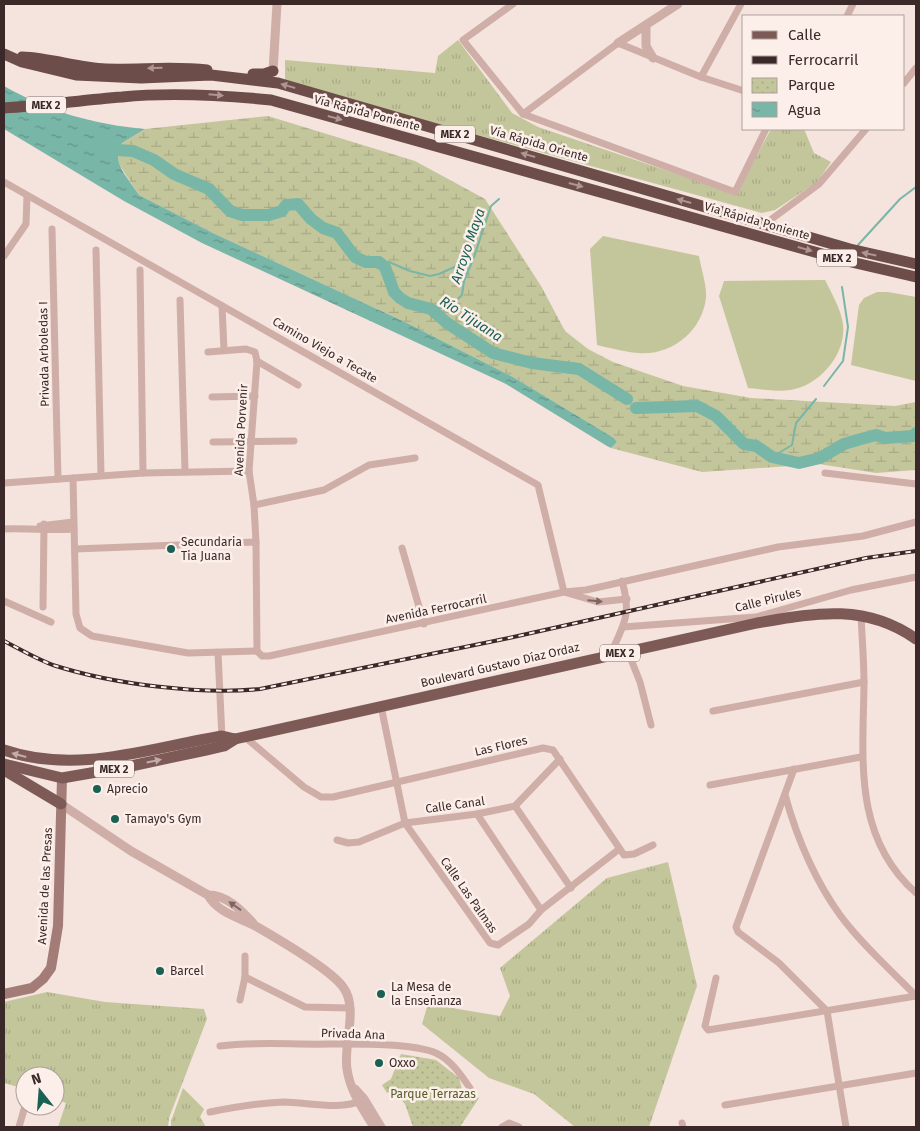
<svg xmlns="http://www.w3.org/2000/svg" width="920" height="1131" font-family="'Fira Sans',sans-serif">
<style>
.grass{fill:url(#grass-tufts)}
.wetland{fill:url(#wetland-marsh)}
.park{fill:url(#park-dots)}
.pitch{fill:#c3c69a}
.water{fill:url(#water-ripples)}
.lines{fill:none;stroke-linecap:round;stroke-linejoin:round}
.stream{stroke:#78b6a8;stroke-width:2}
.river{stroke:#78b6a8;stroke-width:12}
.minor{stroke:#cfaea7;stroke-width:7}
.tertiary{stroke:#cfaea7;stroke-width:9}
.secondary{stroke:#a37c78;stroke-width:10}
.primary{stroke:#7e5a57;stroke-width:11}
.trunk{stroke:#6d4d4a;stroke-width:11}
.rail-casing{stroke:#3a2928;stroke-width:4}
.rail{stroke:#fcefea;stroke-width:2;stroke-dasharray:5.5;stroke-linecap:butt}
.oneway{fill:#ad9692}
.oneway2{fill:#7d6561}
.oneway3{fill:#c3aca8}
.poi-dot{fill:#186153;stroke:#fcefea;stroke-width:2}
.labels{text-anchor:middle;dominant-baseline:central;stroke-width:5;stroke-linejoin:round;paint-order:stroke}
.shield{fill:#fcefea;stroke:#746462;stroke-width:1}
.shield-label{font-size:11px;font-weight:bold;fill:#3a2928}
.street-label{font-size:12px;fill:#3a2928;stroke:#fcefea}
.poi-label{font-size:12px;fill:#3a2928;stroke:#fcefea;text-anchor:start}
.park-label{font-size:12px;fill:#575c29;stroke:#fcefea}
.water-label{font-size:14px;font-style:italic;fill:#186153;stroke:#fcefea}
</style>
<defs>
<pattern id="grass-tufts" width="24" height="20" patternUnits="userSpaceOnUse" patternTransform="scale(1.25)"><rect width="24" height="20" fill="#c3c69a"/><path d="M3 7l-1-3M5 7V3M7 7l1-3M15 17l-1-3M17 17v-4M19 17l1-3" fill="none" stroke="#a8aa85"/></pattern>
<pattern id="wetland-marsh" width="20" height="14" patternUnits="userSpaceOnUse" patternTransform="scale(1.25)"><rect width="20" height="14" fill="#c3c69a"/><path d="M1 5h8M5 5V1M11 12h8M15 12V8" fill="none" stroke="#a8aa85"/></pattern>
<pattern id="park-dots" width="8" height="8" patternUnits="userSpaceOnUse" patternTransform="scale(1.25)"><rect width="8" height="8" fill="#c3c69a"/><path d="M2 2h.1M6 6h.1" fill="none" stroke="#a8aa85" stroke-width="1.8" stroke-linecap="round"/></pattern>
<pattern id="water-ripples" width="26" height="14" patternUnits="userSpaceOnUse" patternTransform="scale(1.25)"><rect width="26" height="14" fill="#78b6a8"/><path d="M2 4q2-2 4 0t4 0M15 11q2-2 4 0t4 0" fill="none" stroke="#639489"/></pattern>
</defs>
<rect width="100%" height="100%" fill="#f5e3dd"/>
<g class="grass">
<path d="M458,40L512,113L538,127L736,194L771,129H804L814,153L831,162L817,182L775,210L762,213L285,82V60L435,73L438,56Z"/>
<path d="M668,862L697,986L649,1127H575L534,1094L489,1078L422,1024L428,1004L500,1016L510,996L500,968L607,878Z"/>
<path d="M47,992L105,1002L204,1009L207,1019L169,1118L168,1127H58L66,1103L55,1099V1076H25V1089L4,1083V1002Z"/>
<path d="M183,1088L204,1109L200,1117L206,1127H171V1121Z"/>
</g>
<path class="wetland" d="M268,116L415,161L485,199L541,286L565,331L588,349L613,362L683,386L751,398L895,406L916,402V470L876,473L819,464L702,472L611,448L617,442L614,438L513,377L405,322L213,233L139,195L124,172L119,163L117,150L122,143L145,129Z"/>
<path class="park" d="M401,1054L436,1060L459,1078L463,1093L479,1098L460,1127H413L405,1104L393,1090L387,1093L382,1085L391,1079Z"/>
<g class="pitch">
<path d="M603,236L699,256C701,269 707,285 706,298C702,331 672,356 638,353C625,352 610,348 597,345L590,249Z"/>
<path d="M825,280C831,292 839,306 842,319C850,350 821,386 790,390C777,392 761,389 748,388L719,296L724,281Z"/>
<path d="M877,292H888L916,297V381L851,365L859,305L864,298Z"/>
</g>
<path class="water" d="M4,86C50,112 92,124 145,129L122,143L117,150L119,163L123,172L139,195L213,233L405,322L513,377L614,438L617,442L611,448L607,446L506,384L202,243L124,201L4,129Z"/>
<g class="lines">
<g class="stream">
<path d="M858,245L900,199L916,187"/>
<path d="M379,262H389L410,271L430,276L439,274L472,259"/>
<path d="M431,309L450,307L462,295L464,281L474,257L491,206L499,199"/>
<path d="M824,386L843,361L848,327L842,287"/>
<path d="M772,457L792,445L796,423L816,399"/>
</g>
<g class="river">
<path d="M101,149L133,151L154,160L174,174L209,189L230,211L242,215H269L282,211L286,205L298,204L311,219L323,228L337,233L355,257L366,262H379L385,267L394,292L400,298L408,303L431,309L447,323L493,353L532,363L579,369L627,399"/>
<path d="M636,408L697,406L716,416L744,444L756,446L772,457L799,463L820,458L844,444L861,439L876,435L885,438L913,436L916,433"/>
</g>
<g class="minor">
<path d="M513,4L463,40L523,114L735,192L766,129"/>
<path d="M847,16L853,4"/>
<path d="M701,77L741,4"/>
<path d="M904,83L916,68"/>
<path d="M523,114L618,43L701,77L744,91"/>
<path d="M4,182L538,485L564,592L598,602L627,599"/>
<path d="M765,224L819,184L866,129"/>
<path d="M52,229L58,479"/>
<path d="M96,250L101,475"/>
<path d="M4,256L26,224L27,196"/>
<path d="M140,270L143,473"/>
<path d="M180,300L185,471"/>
<path d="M222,306L224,350"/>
<path d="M208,352L246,349L255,352L257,361L249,471L254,505L256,542L257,651"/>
<path d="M257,361L298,385"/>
<path d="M212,397L255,396"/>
<path d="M213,442L294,441"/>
<path d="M825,473L916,484"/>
<path d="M73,478L76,614L80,628L92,636L188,653L257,651"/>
<path d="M4,483L143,473L249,471"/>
<path d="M254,505L324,490L369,465L415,458"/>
<path d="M40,526L73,522"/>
<path d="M4,529C28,528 50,531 74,529"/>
<path d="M402,548L424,624"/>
<path d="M75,549L256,542"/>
<path d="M4,601L51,622"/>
<path d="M43,607L44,524"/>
<path d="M861,615C862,638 864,661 864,684C863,760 853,837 916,893"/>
<path d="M623,627L756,617L851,590L916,577"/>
<path d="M257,651L262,656H269L564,592L586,590L778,547L863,536L916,522"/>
<path d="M628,652L640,682L651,725"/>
<path d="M218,653L222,738"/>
<path d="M610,655C624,624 632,615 622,581"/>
<path d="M381,706L405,823L490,943L498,945L529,924L541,910L618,850"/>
<path d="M713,711L864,682"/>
<path d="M245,737L304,787L321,797H333L543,748L553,750L624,855L634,854L653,845"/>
<path d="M794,769L736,927L738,932L779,963L827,1011L846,1127"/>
<path d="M710,785L861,757"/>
<path d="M785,795C797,838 814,879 840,915C862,945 891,970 916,996"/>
<path d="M515,806L571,888"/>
<path d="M477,814L541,910"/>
<path d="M337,840L348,843L359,842L405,823L477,814L515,806L560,759"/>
<path d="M245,977L305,1007L349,1008"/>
<path d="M716,978L705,1026L708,1030L916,996"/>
<path d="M240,1000L245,977V956"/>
<path d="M220,1046C257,1041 293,1045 330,1044C356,1044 413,1043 436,1053C451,1060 461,1075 470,1088"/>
<path d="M725,1105L916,1073"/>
<path d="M210,1112C234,1107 258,1103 283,1102C308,1102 339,1111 363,1100"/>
<path d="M682,1123L683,1127"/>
<path d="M19,1127L25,1106"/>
<path d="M502,1127L509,1123L519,1127"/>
</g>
<g class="tertiary">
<path d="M646,25V46L653,58"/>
<path d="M618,43L678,4"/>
<path d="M273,71L277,4"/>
<path d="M61,804L131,851L208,895C218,914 242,918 259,928C278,939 331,970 343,987C359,1008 343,1044 347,1069C350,1091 363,1109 374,1127"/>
<path d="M208,895C227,895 241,910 253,923"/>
<path d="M355,1089L364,1099L381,1127"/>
</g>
<path class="secondary" d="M4,994L32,988L43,979L51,968L58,926L62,778"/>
<g class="primary">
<path d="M4,750C77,775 149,748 222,736L235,739L757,623C815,613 865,603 916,639"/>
<path d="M4,764L62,778L131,766L206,750L224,746L235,739"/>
<path d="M4,770L61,804"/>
</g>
<g class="trunk">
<path d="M4,54L22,62L76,75L141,78L211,75L278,83L850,249L916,264"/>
<path d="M22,57C51,58 78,68 106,69C140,70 174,66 207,70"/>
<path d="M253,74H264L273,71"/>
<path d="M4,108C43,106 82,100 122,97C172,92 221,95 271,100L847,261L916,277"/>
</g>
<defs>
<path id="rail" d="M4,641C20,649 38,660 56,666C113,684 200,695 260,689L509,638L866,558L916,551"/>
</defs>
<use href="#rail" class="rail-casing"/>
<use href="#rail" class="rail"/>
</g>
<defs><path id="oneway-solid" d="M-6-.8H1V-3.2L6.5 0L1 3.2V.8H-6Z" transform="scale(1.25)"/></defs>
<g class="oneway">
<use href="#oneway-solid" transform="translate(155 68) rotate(179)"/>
<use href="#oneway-solid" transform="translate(288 86) rotate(-164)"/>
<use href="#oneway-solid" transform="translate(216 95) rotate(5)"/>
<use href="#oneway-solid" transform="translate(335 118) rotate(15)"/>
<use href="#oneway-solid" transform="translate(528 155) rotate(-164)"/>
<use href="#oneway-solid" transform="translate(576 185) rotate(15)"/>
<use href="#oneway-solid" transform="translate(684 201) rotate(-164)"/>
<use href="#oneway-solid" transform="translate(805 249) rotate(16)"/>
<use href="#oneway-solid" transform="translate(869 254) rotate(-168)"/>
</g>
<g class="oneway2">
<use href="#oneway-solid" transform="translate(595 601) rotate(5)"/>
<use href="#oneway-solid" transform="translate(235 906) rotate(-145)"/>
</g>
<g class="oneway3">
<use href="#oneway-solid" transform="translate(19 755) rotate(-165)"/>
<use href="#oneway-solid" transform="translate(154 761) rotate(-12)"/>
</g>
<g class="poi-dot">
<circle cx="171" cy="549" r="5"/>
<circle cx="97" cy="789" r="5"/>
<circle cx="115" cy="819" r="5"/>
<circle cx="160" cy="971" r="5"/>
<circle cx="381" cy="994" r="5"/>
<circle cx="379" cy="1063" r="5"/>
</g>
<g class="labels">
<g class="shield">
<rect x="26" y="96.5" width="40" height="17" rx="4"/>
<rect x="435" y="125.5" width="40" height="17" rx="4"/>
<rect x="817" y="249.5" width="40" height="17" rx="4"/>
<rect x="600" y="644.5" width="40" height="17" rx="4"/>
<rect x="94" y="760.5" width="40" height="17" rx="4"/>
</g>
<g class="shield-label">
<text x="46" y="105">MEX 2</text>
<text x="455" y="134">MEX 2</text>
<text x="837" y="258">MEX 2</text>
<text x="620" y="653">MEX 2</text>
<text x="114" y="769">MEX 2</text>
</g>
<g class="street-label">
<text transform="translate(367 113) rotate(15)">Vía Rápida Poniente</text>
<text transform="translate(539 144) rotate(16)">Vía Rápida Oriente</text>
<text transform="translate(757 221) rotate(16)">Vía Rápida Poniente</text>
<text transform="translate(325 350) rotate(30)">Camino Viejo a Tecate</text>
<text transform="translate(44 354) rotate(-91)">Privada Arboledas I</text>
<text transform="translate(241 430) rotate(-87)">Avenida Porvenir</text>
<text transform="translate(768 600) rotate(-14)">Calle Pirules</text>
<text transform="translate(436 609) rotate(-12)">Avenida Ferrocarril</text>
<text transform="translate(500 665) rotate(-13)">Boulevard Gustavo Díaz Ordaz</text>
<text transform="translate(501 746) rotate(-13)">Las Flores</text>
<text transform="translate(455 805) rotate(-8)">Calle Canal</text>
<text transform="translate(45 886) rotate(-87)">Avenida de las Presas</text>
<text transform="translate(469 895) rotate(55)">Calle Las Palmas</text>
<text transform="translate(353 1034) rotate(2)">Privada Ana</text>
</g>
<g class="poi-label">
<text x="181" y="542">Secundaria<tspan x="181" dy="14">Tia Juana</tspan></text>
<text x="107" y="789">Aprecio</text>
<text x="125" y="819">Tamayo's Gym</text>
<text x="170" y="971">Barcel</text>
<text x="391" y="987">La Mesa de<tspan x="391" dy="14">la Enseñanza</tspan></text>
<text x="389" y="1063">Oxxo</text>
</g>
<g class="park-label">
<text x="433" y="1094">Parque Terrazas</text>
</g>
<g class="water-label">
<text transform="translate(468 246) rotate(-71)">Arroyo Maya</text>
<text transform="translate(471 319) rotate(33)">Río Tijuana</text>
</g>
</g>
<rect width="920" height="1131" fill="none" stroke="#3a2928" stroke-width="10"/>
<rect x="742" y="15" width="162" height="115" fill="#fcefea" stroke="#aea09c"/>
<rect x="752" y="31" width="25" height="8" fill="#7e5a57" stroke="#aea09c"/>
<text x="788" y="40" font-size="15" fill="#3a2928">Calle</text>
<rect x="752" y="56" width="25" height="8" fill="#3a2928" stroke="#aea09c"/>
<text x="788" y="65" font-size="15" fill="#3a2928">Ferrocarril</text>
<rect x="752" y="78" width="25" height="15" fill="url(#park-dots)" stroke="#aea09c"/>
<text x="788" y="90" font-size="15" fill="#3a2928">Parque</text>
<rect x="752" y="102" width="25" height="15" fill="url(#water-ripples)" stroke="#aea09c"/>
<text x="788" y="115" font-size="15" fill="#3a2928">Agua</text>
<g transform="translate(40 1091) rotate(343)"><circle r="24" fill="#fcefea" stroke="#aea09c"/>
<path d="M0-4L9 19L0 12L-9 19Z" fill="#186153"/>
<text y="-8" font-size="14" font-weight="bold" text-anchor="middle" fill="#3a2928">N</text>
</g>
</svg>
